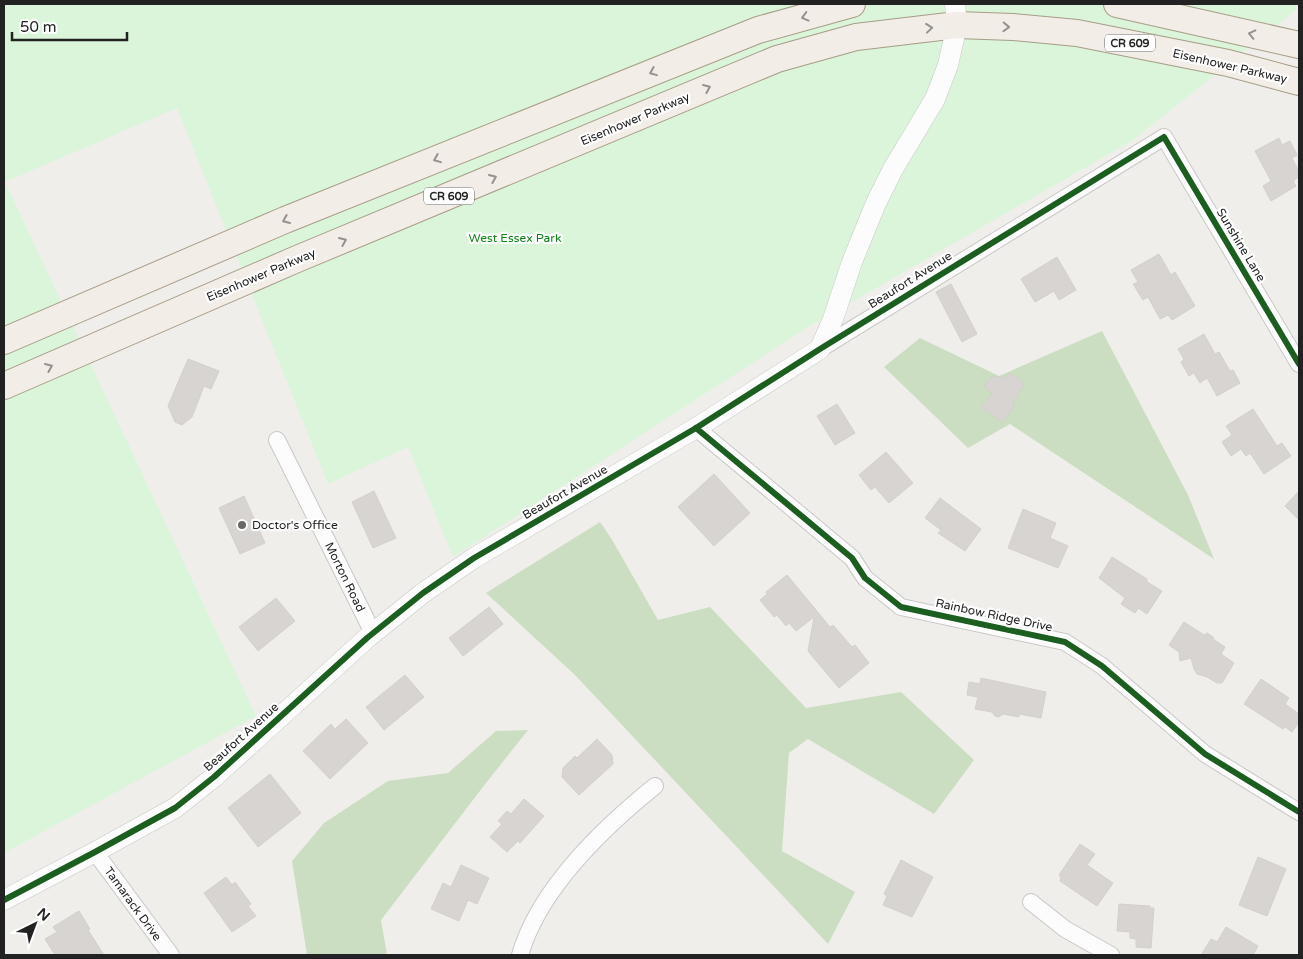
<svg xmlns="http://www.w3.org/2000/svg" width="1303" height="959" font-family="'Varela Round',sans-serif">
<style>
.forest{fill:#cbdec1}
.park{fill:#daf5da}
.building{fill:#d7d4d2;stroke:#d3d0cc}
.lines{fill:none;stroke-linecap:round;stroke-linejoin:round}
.minor-casing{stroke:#c9c8c7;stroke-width:18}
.tertiary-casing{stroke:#c9c8c7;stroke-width:21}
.primary-casing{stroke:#a79c86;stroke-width:28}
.minor{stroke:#fdfcfc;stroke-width:16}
.tertiary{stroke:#fdfcfc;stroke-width:20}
.primary{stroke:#f3ede7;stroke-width:26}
.cycleway-casing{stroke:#fff;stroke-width:9}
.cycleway{stroke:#1b5e20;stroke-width:6}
.oneway{stroke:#95928e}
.poi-dot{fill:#6a6968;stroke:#fff;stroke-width:2}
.labels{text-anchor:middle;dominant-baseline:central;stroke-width:4.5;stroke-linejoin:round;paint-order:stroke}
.shield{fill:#fff;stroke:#646464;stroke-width:1}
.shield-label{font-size:11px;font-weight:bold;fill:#222}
.street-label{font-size:12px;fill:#222;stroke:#fff}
.park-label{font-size:12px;fill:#0c8416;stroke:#fff}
.poi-label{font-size:12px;fill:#222;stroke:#fff;text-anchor:start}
</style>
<rect width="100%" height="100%" fill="#f0eeeb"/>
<g class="forest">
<path d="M1102,331L1188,495L1214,559L1010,424L968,448L884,367L920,338L999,376Z"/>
<path d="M600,522L611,538L658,620L710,607L806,708L901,692L974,760L934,814L808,739L789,753L782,851L855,892L828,944L575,675L486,593Z"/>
<path d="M528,730L486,783L381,920L387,955H307L292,861L324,823L388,781L448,773L496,731Z"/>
</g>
<path class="park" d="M4,4H1296L1297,9L1133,140L805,329L453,557L408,447L328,484L177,108L5,182L256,716L4,853Z"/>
<g class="building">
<path d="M1279,138L1282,145L1290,141L1297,155L1292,158L1299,172V177L1293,181L1296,186L1271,201L1263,186L1271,181L1255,151Z"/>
<path d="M1159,254L1171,275L1175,272L1195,306L1172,320L1168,315L1160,319L1148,297L1143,300L1133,284L1138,282L1131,270Z"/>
<path d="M1057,257L1076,290L1059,300L1054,291L1035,302L1021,279Z"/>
<path d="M951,284L977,334L962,342L936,292Z"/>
<path d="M1204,334L1215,354L1219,352L1230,371L1233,370L1240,383L1217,396L1207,378L1200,383L1194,373L1189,376L1181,362L1184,359L1178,349Z"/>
<path d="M188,359L219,371L211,389L204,386L192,417L182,425L175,422L168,406Z"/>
<path d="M1009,373L1025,383L1013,402L1015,404L1003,422L981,408L992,393L984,387L992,376L1005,378Z"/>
<path d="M837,404L855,433L835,445L817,416Z"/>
<path d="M1253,409L1277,446L1282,443L1291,456L1264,474L1250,453L1246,456L1241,449L1231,456L1222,442L1232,435L1226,426Z"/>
<path d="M886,452L913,483L889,503L875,487L871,490L859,475Z"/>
<path d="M714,474L750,513L714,546L678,507Z"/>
<path d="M374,491L396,538L373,548L352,502Z"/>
<path d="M1299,491V520L1285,506Z"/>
<path d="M244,496L265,543L240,554L219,508Z"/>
<path d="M940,498L981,529L965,551L938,533L941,530L925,518Z"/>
<path d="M1023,509L1056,523L1050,538L1068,546L1058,568L1008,548Z"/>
<path d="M1112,557L1147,579V582L1162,591L1147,614L1138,608L1135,613L1121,604L1125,598L1099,578Z"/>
<path d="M787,575L830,627L833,625L852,647L855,645L869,663L839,688L808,651L814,617L796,631L789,623L786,626L777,615L774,617L760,600L767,594L766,592Z"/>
<path d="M276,598L295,621L258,651L239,627Z"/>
<path d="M489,607L503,624L463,656L449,638Z"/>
<path d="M1184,622L1204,635L1207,633L1213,637V639L1225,647L1221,654L1234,663L1222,683H1217L1207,677L1197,674L1194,669L1191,658L1180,661L1179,652L1169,645Z"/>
<path d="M405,675L424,697L384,730L366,707Z"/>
<path d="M981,678L1046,692L1041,718L1019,714V717L1003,714L999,717L995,716L992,712L975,709L978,697L967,695L969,682L980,684Z"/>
<path d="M1261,679L1289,698L1285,704L1299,714V722L1292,732L1285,727L1283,729L1244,704Z"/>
<path d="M346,719L368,743L330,779L303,751L331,724L335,729Z"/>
<path d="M597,739L612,755L613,764L579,795L562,777L563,768L575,756L577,758Z"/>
<path d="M270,774L301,813L258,847L228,808Z"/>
<path d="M524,799L544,816L520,843L518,841L507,852L490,837L502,824L498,821L507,811L511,814Z"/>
<path d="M1080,844L1095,854L1087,865L1113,883L1097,906L1060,881L1061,878L1059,875Z"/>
<path d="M1258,857L1286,869L1267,916L1239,905Z"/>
<path d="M901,860L933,877L912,917L883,905L887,896L884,894Z"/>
<path d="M461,865L489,878L477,904L468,900L459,921L431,909L443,883L451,887Z"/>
<path d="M226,877L232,885L235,882L251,904L248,906L256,916L232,932L204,893Z"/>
<path d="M1119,904L1150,906V908H1154L1151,948L1136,947V939L1130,938V932L1117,931Z"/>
<path d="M79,911L90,929L88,930L104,955H55L45,939L57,932L53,927Z"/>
<path d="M1226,927L1258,946L1253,955H1201L1211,939L1217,942Z"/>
</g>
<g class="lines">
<defs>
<g id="minor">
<path d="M820,349L1164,137L1299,364"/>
<path d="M696,428L852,558L865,578L901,607L1065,642L1102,666L1205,754L1299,812"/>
<path d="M277,440L373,633"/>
<path d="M95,852L171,955"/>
<path d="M1031,902L1065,929L1111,955"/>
<path d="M520,955C539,889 603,828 655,786"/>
</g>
<path id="tertiary" d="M4,900L95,852L175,808L214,777L367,638L423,593L474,558L696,428L820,349L833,319L852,262L876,203L893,169L935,99L948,65L957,25L955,4"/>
<g id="primary">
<path d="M1117,4L1299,45"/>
<path d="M4,341L285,220L758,30L852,4"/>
<path d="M4,386L297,259L777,59L856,37L957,25L1013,27L1077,33L1228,63L1299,82"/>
</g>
</defs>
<use href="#minor" class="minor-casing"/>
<use href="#tertiary" class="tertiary-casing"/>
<use href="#primary" class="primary-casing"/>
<use href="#minor" class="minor"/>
<use href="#tertiary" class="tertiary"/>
<use href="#primary" class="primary"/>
<defs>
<g id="cycleway">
<path d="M696,428L852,558L865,578L901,607L1065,642L1102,666L1205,754L1299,812"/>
<path d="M4,900L95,852L175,808L214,777L367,638L423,593L474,558L696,428L820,349L1164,137L1299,364"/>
</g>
</defs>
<use href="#cycleway" class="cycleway-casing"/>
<use href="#cycleway" class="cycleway"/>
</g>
<defs><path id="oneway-chevron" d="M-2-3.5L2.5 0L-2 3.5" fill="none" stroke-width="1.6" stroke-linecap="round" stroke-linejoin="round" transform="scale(1.25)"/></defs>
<g class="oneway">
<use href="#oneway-chevron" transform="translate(805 17) rotate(165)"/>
<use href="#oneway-chevron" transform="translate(1006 27) rotate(2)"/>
<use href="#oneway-chevron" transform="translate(929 28) rotate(-6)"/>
<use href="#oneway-chevron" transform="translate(1252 34) rotate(-167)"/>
<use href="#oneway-chevron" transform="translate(653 72) rotate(158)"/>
<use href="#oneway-chevron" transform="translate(707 88) rotate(-23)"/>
<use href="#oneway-chevron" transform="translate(437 159) rotate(158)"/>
<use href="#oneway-chevron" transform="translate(493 178) rotate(-23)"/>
<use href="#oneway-chevron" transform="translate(286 220) rotate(157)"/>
<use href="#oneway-chevron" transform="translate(343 241) rotate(-23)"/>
<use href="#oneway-chevron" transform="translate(49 367) rotate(-23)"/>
</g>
<circle class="poi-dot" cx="242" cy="525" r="5"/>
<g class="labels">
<g class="shield">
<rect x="1105" y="34.5" width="50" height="17" rx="4"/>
<rect x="424" y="187.5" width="50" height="17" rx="4"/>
</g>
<g class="shield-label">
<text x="1130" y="43">CR 609</text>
<text x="449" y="196">CR 609</text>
</g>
<g class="street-label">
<text transform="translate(1230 66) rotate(13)">Eisenhower Parkway</text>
<text transform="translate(635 119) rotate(-23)">Eisenhower Parkway</text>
<text transform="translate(1241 245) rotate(59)">Sunshine Lane</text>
<text transform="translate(261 275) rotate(-23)">Eisenhower Parkway</text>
<text transform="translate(910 280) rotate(-32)">Beaufort Avenue</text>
<text transform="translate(565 492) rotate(-30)">Beaufort Avenue</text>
<text transform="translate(345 577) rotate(64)">Morton Road</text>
<text transform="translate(994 615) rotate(12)">Rainbow Ridge Drive</text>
<text transform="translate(241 737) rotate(-42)">Beaufort Avenue</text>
<text transform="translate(133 904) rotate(54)">Tamarack Drive</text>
</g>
<g class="park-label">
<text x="515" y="238">West Essex Park</text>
</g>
<g class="poi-label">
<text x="252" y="525">Doctor's Office</text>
</g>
</g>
<rect width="1303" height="959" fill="none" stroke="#222222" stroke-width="10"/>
<g transform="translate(35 924) rotate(42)" stroke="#ffffff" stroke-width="4" paint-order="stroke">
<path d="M0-4L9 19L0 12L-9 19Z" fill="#222222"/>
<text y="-8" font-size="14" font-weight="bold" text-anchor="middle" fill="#222222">N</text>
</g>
<path d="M12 32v8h115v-8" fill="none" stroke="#222222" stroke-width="2.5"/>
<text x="20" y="32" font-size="15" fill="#222222" stroke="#ffffff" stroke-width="4" paint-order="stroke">50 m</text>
</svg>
